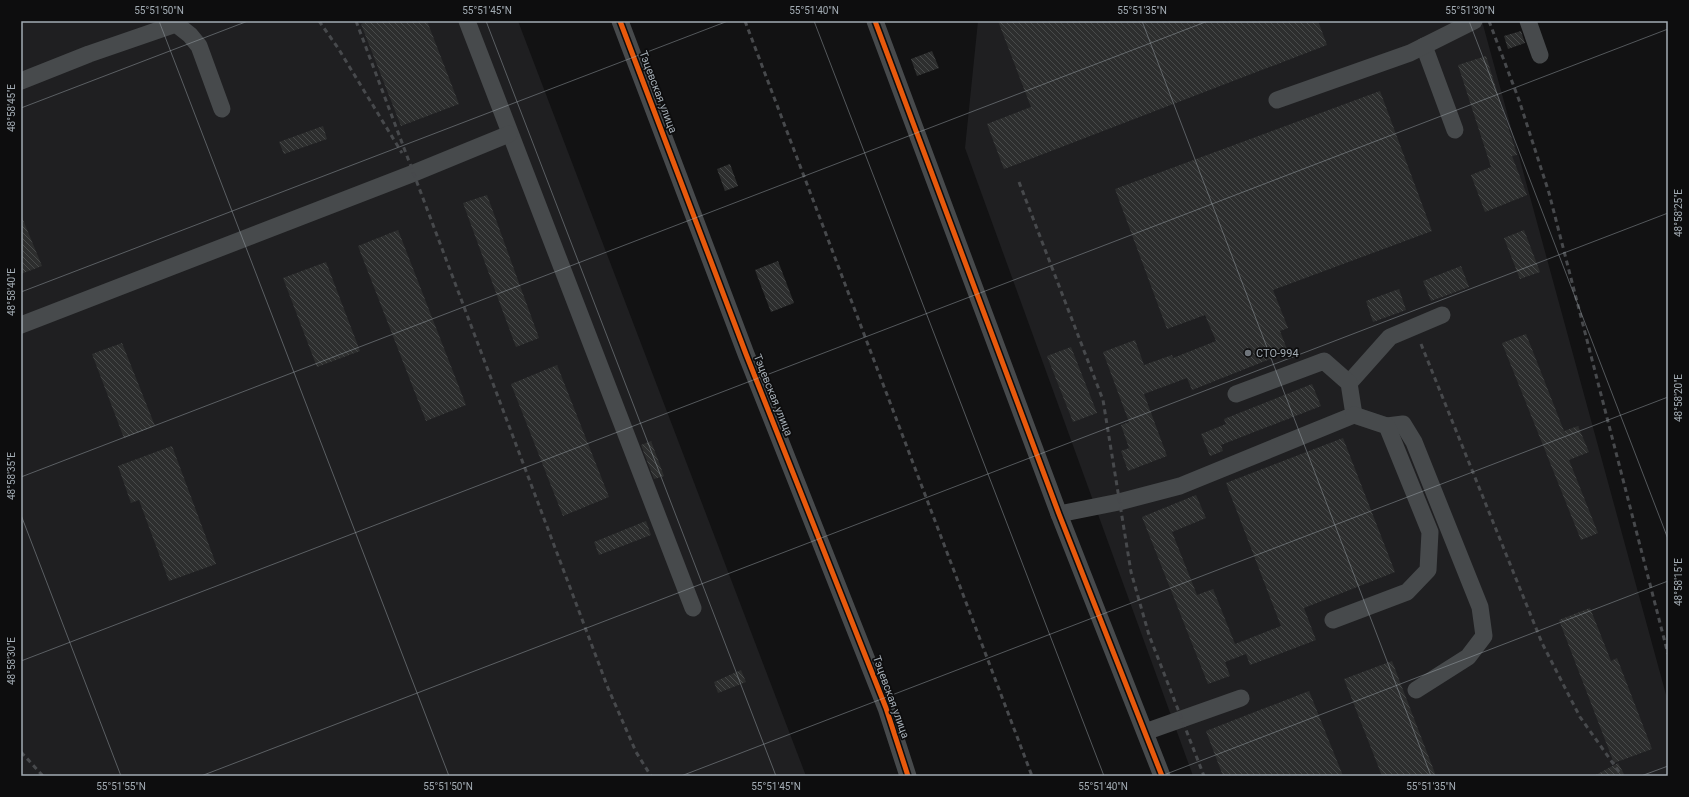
<svg xmlns="http://www.w3.org/2000/svg" width="1689" height="797" font-family="Roboto,sans-serif">
<style>
.built{fill:#1f1f21}
.building{fill:url(#building-back-hatch)}
.lines{fill:none;stroke-linecap:round;stroke-linejoin:round}
.minor{stroke:#474a4c;stroke-width:17}
.rail{stroke:#47494c;stroke-width:3;stroke-dasharray:5 4;stroke-linecap:butt}
.cycleway-casing{stroke:#0d0d0e;stroke-width:8}
.cycleway{stroke:#e8590c;stroke-width:5}
.ticks{fill:none;stroke:#a3acb4;stroke-width:1;stroke-opacity:0.45}
.poi-dot{fill:#70767c;stroke:#0d0d0e;stroke-width:1.5}
.labels{text-anchor:middle;dominant-baseline:central;stroke-width:3.5;stroke-linejoin:round;paint-order:stroke}
.street-label{font-size:11px;fill:#a3acb4;stroke:#0d0d0e}
.poi-label{font-size:11px;fill:#a3acb4;stroke:#0d0d0e;text-anchor:start}
.neatline{fill:none;stroke:#a3acb4;stroke-width:1.5}
.ticks-label{font-size:10px;text-anchor:middle;fill:#a3acb4}
</style>
<defs>
<pattern id="building-back-hatch" width="6" height="6" patternUnits="userSpaceOnUse"><rect width="6" height="6" fill="#2d2e2e"/><path d="M-1 5l2 2M0 0l6 6M5-1l2 2" fill="none" stroke="#484a4a"/></pattern>
</defs>
<rect width="100%" height="100%" fill="#121213"/>
<g class="built">
<path d="M21,21H518L806,776H21Z"/>
<path d="M978,21H1482L1668,702V776H1193L965,148Z"/>
</g>
<g class="building">
<path d="M368,21H427L459,104L401,126L361,24Z"/>
<path d="M998,21H1318L1327,45L1004,169L987,124L1031,107Z"/>
<path d="M1521,31L1525,43L1508,49L1504,36Z"/>
<path d="M932,51L939,68L917,76L911,59Z"/>
<path d="M1486,56L1517,155L1512,156L1527,195L1485,212L1471,175L1491,167L1458,65Z"/>
<path d="M1380,91L1432,231L1273,290L1288,328L1280,331L1288,352L1192,390L1187,378L1144,394L1167,456L1128,471L1121,451L1129,448L1121,425L1129,422L1103,352L1135,340L1144,365L1172,355L1173,358L1216,341L1205,315L1167,329L1115,189Z"/>
<path d="M323,126L327,139L284,154L279,142Z"/>
<path d="M730,164L738,186L725,191L717,169Z"/>
<path d="M487,195L539,338L516,347L463,203Z"/>
<path d="M21,215L42,266L21,274Z"/>
<path d="M398,230L466,405L426,421L358,246Z"/>
<path d="M1524,230L1540,272L1520,279L1504,238Z"/>
<path d="M778,261L794,303L771,312L755,270Z"/>
<path d="M326,262L360,351L317,367L283,278Z"/>
<path d="M1461,266L1469,287L1431,301L1423,281Z"/>
<path d="M1399,289L1406,310L1373,322L1366,301Z"/>
<path d="M1526,334L1564,431L1578,426L1589,452L1569,460L1598,533L1581,540L1502,343Z"/>
<path d="M122,343L155,426L124,438L92,354Z"/>
<path d="M1071,347L1097,413L1073,422L1047,356Z"/>
<path d="M557,365L609,497L563,516L511,384Z"/>
<path d="M1312,384L1321,406L1221,445L1223,451L1210,456L1201,434L1226,424L1224,419Z"/>
<path d="M1343,438L1395,572L1304,608L1316,640L1250,665L1246,654L1225,662L1230,676L1208,684L1142,517L1196,495L1206,518L1172,532L1197,595L1213,589L1235,644L1281,626L1226,483Z"/>
<path d="M651,441L664,476L654,479L641,445Z"/>
<path d="M172,446L216,564L169,581L139,500L131,503L118,466Z"/>
<path d="M646,521L651,535L599,555L594,542Z"/>
<path d="M1590,608L1611,661L1617,658L1652,749L1614,763L1559,620Z"/>
<path d="M1392,661L1436,776H1382L1344,679Z"/>
<path d="M741,670L746,682L718,693L714,682Z"/>
<path d="M1309,691L1343,776H1223L1206,731Z"/>
<path d="M1618,763L1625,776H1594Z"/>
</g>
<g class="lines">
<g class="minor">
<path d="M467,21L693,608"/>
<path d="M620,21L746,354L886,708L908,776"/>
<path d="M875,21L1059,514L1162,776"/>
<path d="M1528,21L1540,55"/>
<path d="M1424,46L1455,130"/>
<path d="M21,81L89,54L176,24L190,35L199,46L222,109"/>
<path d="M1277,100L1410,53L1474,21"/>
<path d="M21,325L414,173L509,134"/>
<path d="M1349,383L1390,337L1442,315"/>
<path d="M1387,426L1403,424L1414,442L1480,607L1484,636L1468,657L1416,690"/>
<path d="M1059,514L1119,502L1180,486L1354,415L1349,383L1324,361L1236,394"/>
<path d="M1333,620L1407,592L1428,570L1430,532L1387,426L1354,415"/>
<path d="M1145,732L1241,698"/>
</g>
<g class="rail">
<path d="M319,21L338,48L402,153"/>
<path d="M356,21L608,688L636,752L651,776"/>
<path d="M745,21L1032,776"/>
<path d="M1489,21L1519,100L1549,193L1668,654"/>
<path d="M1019,182L1103,400L1131,572L1149,635L1204,776"/>
<path d="M1421,344L1542,643L1580,717L1622,776"/>
<path d="M21,752L43,776"/>
</g>
<defs>
<g id="cycleway">
<path d="M620,21L746,354L886,708L908,776"/>
<path d="M875,21L1059,514L1162,776"/>
</g>
</defs>
<use href="#cycleway" class="cycleway-casing"/>
<use href="#cycleway" class="cycleway"/>
</g>
<path class="ticks" d="M159,21L449,776M486,21L776,776M814,21L1104,776M1142,21L1431,776M1469,21L1668,539M21,108L248,21M21,292L728,21M21,477L1208,21M21,515L121,776M21,661L1668,29M201,776L1668,213M681,776L1668,397M1161,776L1668,581M1641,776L1668,766"/>
<circle class="poi-dot" cx="1248" cy="353" r="4"/>
<g class="labels">
<g class="street-label">
<text transform="translate(658 92) rotate(69)">Тэцевская улица</text>
<text transform="translate(773 395) rotate(68)">Тэцевская улица</text>
<text transform="translate(891 697) rotate(70)">Тэцевская улица</text>
</g>
<g class="poi-label">
<text x="1256" y="353">СТО-994</text>
</g>
</g>
<rect width="1689" height="797" fill="none" stroke="#0d0d0e" stroke-width="44"/>
<rect x="22" y="22" width="1645" height="753" class="neatline"/>
<g class="ticks-label">
<text x="159" y="14">55°51'50"N</text>
<text x="487" y="14">55°51'45"N</text>
<text x="814" y="14">55°51'40"N</text>
<text x="1142" y="14">55°51'35"N</text>
<text x="1470" y="14">55°51'30"N</text>
<text transform="translate(11 108) rotate(-90)" y="4">48°58'45"E</text>
<text transform="translate(1678 213) rotate(-90)" y="4">48°58'25"E</text>
<text transform="translate(11 292) rotate(-90)" y="4">48°58'40"E</text>
<text transform="translate(1678 398) rotate(-90)" y="4">48°58'20"E</text>
<text transform="translate(11 476) rotate(-90)" y="4">48°58'35"E</text>
<text transform="translate(1678 582) rotate(-90)" y="4">48°58'15"E</text>
<text transform="translate(11 661) rotate(-90)" y="4">48°58'30"E</text>
<text x="121" y="790">55°51'55"N</text>
<text x="448" y="790">55°51'50"N</text>
<text x="776" y="790">55°51'45"N</text>
<text x="1103" y="790">55°51'40"N</text>
<text x="1431" y="790">55°51'35"N</text>
</g>
</svg>
